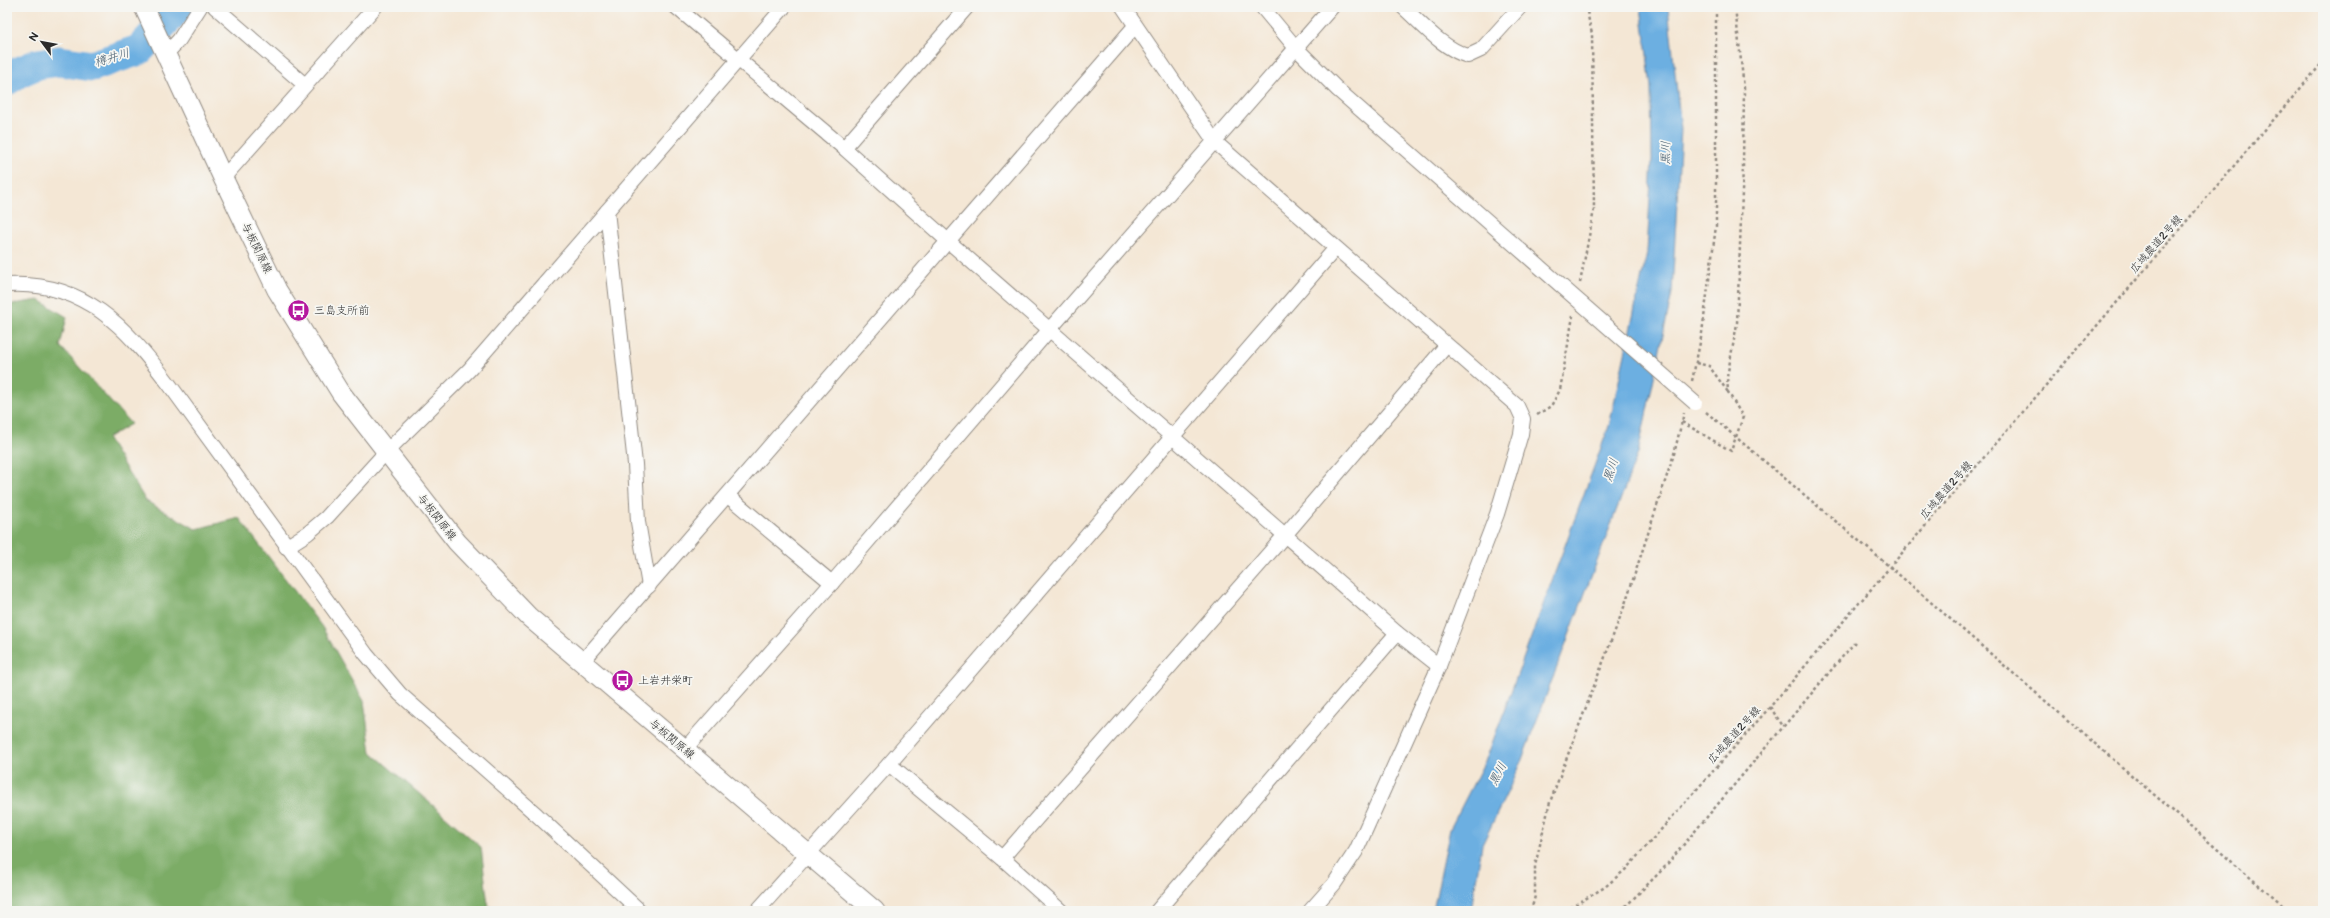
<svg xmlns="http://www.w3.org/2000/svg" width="2330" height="918" font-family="'Balsamiq Sans','Klee One',sans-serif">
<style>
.forest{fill:#7cac66;stroke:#546c48}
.water{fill:#6cafe1;stroke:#4c6d86}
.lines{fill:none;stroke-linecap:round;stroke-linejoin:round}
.river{stroke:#6cafe1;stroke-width:31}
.street-casing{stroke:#908980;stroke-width:16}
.secondary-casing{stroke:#908980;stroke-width:21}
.path{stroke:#908980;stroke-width:2.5;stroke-dasharray:3 3;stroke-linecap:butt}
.street{stroke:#fff;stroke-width:14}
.secondary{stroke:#fff;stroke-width:19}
.street-bridge-casing{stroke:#908980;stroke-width:16;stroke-linecap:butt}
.street-bridge{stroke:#fff;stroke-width:14}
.labels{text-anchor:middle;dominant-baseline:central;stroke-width:3.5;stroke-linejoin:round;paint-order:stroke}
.street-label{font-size:11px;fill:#2b2b2b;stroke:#f6f6f2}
.poi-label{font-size:11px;fill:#2b2b2b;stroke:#f6f6f2;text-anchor:start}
.water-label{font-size:12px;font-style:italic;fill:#42596b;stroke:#f6f6f2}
</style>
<rect width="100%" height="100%" fill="#f6f6f2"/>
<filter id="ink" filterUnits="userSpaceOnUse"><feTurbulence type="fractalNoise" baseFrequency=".025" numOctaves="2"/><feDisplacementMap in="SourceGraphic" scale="8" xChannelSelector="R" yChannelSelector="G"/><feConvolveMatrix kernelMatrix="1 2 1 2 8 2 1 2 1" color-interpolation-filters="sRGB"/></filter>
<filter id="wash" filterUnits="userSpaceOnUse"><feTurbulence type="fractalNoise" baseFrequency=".012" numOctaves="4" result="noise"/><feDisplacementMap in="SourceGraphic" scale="16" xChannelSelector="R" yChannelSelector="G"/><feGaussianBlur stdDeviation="0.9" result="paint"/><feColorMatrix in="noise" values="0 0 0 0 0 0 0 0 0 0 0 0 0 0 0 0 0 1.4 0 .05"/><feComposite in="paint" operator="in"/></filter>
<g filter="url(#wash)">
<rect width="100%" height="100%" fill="#f4e7d5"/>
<path class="forest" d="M39,300L67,317L60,346L131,424L107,438L146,501L196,529L239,518L322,627L364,701L371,752L481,847L488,905L495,911H7V305Z"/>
<path class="water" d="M1641,7H1668L1681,129L1672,293L1638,453L1518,770L1482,845L1471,911H1433L1450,829L1487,757L1609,426L1647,253L1652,159L1651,87Z"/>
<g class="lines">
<path class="river" d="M7,80L19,72L38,64L59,61L92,66L139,50L179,7"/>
</g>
</g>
<g filter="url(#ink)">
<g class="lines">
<defs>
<g id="street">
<path d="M215,7L305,85"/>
<path d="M676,7L844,148L948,241L1397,633L1439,666"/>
<path d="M1123,7L1215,142L1517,406L1523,419L1521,434L1497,514L1439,666L1356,851L1334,884L1310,911"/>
<path d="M1262,7L1296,48L1338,90L1582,304"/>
<path d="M1403,7C1422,24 1443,49 1468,56L1481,50L1520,7"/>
<path d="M165,55L179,40L200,7"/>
<path d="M844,148L967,7"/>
<path d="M223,178L375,7"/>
<path d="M607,211L635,464L638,522L649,586"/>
<path d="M7,285C84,280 126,327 169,384L366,654L400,694L537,815L640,911"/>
<path d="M728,496L832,583"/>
<path d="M286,547L308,533L327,517L386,452L469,370L784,7"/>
<path d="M582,662L1135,26"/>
<path d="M684,750L832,583L1050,329L1332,7"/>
<path d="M889,764L1002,858L1061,911"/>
<path d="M1002,858L1286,534L1446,346"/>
<path d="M757,911L889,764L1335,249"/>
<path d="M1157,911L1397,633"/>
</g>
<path id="secondary" d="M144,7L223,178L277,290L341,393L457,542L529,617L875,911"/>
</defs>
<use href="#street" class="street-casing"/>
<use href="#secondary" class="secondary-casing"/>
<g class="path">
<path d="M1580,283L1594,210L1592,34L1586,7"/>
<path d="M1696,363L1709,366L1728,392"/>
<path d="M1692,381L1702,333L1716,226V7"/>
<path d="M1706,412L1890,567L2289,911"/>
<path d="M1537,415L1551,406L1560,390L1573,316"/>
<path d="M1682,422L1731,451L1743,417L1728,392L1727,377L1737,324L1743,166L1744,88L1735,7"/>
<path d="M1770,707L1783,726"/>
<path d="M1531,911L1535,896V866L1550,802L1624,607L1674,454L1684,413"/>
<path d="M1565,911L1605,887L1626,869L1770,707L2323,62"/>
<path d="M1621,911L1663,869L1855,642"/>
</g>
<use href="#street" class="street"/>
<use href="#secondary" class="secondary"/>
<defs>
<path id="street-bridge" d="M1582,304L1695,403"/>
</defs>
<use href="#street-bridge" class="street-bridge-casing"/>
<use href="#street-bridge" class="street-bridge"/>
</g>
</g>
<defs>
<symbol id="bus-disc" viewBox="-11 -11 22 22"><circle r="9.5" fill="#b5179e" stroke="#f6f6f2"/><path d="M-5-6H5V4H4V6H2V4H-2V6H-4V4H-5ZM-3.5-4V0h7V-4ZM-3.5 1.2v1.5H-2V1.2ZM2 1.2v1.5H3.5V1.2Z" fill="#fff"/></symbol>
</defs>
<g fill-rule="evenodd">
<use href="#bus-disc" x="286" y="298" width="25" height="25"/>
<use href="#bus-disc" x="610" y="668" width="25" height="25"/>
</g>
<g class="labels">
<g class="street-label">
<text transform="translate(2156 244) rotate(-49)">広域農道2号線</text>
<text transform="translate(257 248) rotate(64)">与板関原線</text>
<text transform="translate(1946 490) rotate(-49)">広域農道2号線</text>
<text transform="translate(437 517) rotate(52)">与板関原線</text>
<text transform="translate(1734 735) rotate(-48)">広域農道2号線</text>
<text transform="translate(672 739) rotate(40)">与板関原線</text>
</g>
<g class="poi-label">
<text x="314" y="310">三島支所前</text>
<text x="638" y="680">上岩井栄町</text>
</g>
<g class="water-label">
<text transform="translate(112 58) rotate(-17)">樽井川</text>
<text transform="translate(1666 153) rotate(-89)">黒川</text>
<text transform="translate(1611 470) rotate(-71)">黒川</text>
<text transform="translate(1498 774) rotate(-62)">黒川</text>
</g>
</g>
<rect width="2330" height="918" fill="none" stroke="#f6f6f2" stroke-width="24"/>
<g transform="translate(42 42) rotate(302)" stroke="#f6f6f2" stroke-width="3" paint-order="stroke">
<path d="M0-3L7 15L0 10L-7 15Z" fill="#2b2b2b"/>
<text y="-6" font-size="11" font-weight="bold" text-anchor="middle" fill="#2b2b2b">N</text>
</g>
</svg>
